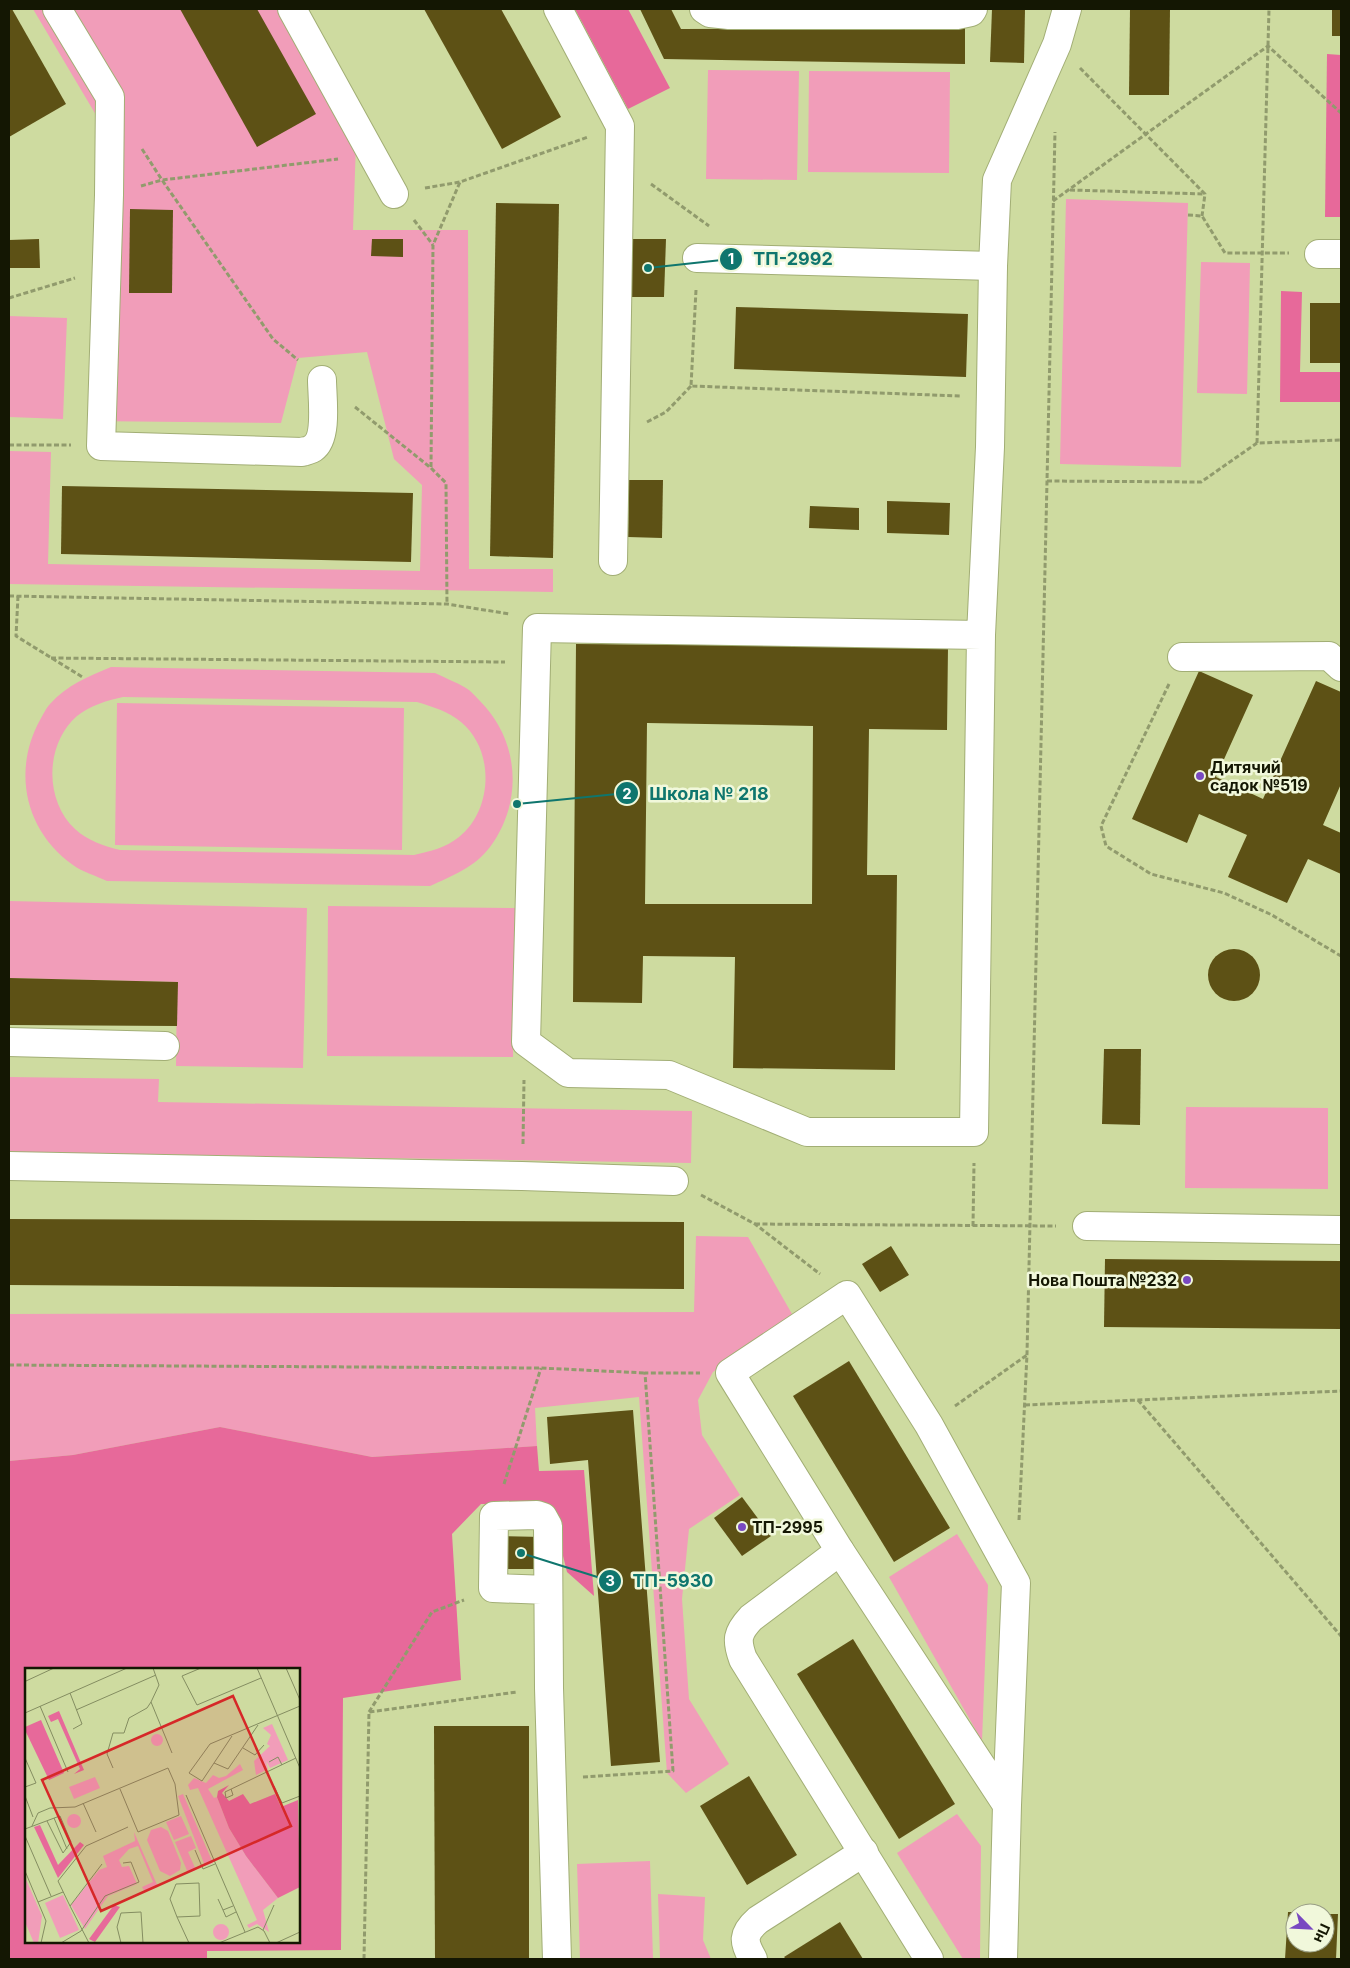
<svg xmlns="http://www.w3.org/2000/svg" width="1350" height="1968" font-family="Inter,sans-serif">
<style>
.green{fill:#f19db9;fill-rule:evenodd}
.forest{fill:#e7699a;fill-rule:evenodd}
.building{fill:#5d5115;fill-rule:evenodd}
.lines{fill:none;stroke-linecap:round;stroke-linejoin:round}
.minor-casing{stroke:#a2ae75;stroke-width:30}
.path{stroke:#919b6d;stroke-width:3;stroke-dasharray:5 2.5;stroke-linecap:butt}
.minor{stroke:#fff;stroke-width:28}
.poi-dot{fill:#7949c1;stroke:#f1f8db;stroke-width:2}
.labels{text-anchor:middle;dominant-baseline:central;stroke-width:5;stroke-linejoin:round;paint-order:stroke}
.poi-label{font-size:16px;font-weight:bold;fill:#141703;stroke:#f1f8db;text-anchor:start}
.inset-road{fill:none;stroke:#848d61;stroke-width:1}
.view{fill:#d62828;fill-opacity:0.15;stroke:#d62828;stroke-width:2.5}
.inset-edge{fill:none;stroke:#141703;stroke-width:2.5}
.leader{fill:none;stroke:#0f766e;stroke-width:2}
.callout-dot{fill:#0f766e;stroke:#f1f8db;stroke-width:2}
.mark-label{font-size:15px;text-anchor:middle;font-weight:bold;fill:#fff}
.callout-label{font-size:18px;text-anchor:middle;font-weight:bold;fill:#0f766e;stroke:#f1f8db;stroke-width:5;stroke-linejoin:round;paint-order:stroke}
</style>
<rect width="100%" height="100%" fill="#cedba0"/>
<g class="green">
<path d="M33,9H286L356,143L353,230H468L469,569H553V592L9,584V451L51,452L48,564L420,571L422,485L394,459L367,352L298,358L281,423L89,421L99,120Z"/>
<path d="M708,70L799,71L797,180L706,179Z"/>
<path d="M809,71L950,72L949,173L808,172Z"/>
<path d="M1066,199L1188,203L1181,467L1060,464Z"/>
<path d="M1201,262L1250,263L1247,394L1197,393Z"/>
<path d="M9,316L67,318L63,419L9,417Z"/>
<path d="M111,667L435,673C445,678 456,682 466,688C471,691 475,696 480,701C519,740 524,801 490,847C475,867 452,876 430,886L107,881C97,876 82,872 73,865C25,831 12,771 40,720C43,715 46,708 50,704C67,685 89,676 111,667ZM123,697L417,702C433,707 448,711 461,722C495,750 493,810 459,837C445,848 431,851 414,855L120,850C104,846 88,841 75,829C44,800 45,744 77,716C91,705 106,701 123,697Z"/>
<path d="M117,703L404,708L402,850L115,845Z"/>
<path d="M9,901L307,908L303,1068L176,1066L177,982L9,978Z"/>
<path d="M328,906L515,908L513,1057L327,1056Z"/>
<path d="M9,1077L159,1079L158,1102L692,1111L691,1163L9,1152Z"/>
<path d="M1186,1107L1328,1108V1189L1185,1188Z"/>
<path d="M696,1236L748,1237L792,1314L713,1372L698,1400L702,1435L740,1495L689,1529L682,1599L689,1699L729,1764L686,1793L667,1773L639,1397L535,1408L537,1446L372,1457L220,1427L73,1455L9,1461V1314L694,1312Z"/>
<path d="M957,1534L988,1585L982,1741L889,1577Z"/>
<path d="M957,1814L981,1846L980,1959H963L897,1853Z"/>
<path d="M650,1861L653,1959H580L577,1864Z"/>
<path d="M658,1894L705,1897L703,1940L711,1959H660Z"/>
</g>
<g class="forest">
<path d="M575,9H628L670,88L628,109Z"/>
<path d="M1327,54L1341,55V217H1325Z"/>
<path d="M1281,291L1302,292L1300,372H1341V402H1280Z"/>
<path d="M220,1427L372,1457L537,1446L539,1471L584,1470L594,1596L567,1572L550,1504H481L452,1534L461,1680L343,1698L341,1950L207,1951V1959H9V1461L73,1455ZM26,1669H299V1942H26Z"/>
</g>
<g class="building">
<path d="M9,9H12L66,104L9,137Z"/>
<path d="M180,9H257L316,114L257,147Z"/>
<path d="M424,9H501L561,117L502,149Z"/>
<path d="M640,9H671L681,29L965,28V64L664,59Z"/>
<path d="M992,9H1025L1024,63L990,62Z"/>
<path d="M1130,9H1170L1169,95H1129Z"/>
<rect x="1332" y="9" width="9" height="27"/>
<path d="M496,203L559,204L553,558L490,556Z"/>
<path d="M130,209L173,210L172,293H129Z"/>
<path d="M39,239L40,268H9V240Z"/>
<path d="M372,239H403V257L371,256Z"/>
<path d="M632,239H666L664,297H631Z"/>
<rect x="1310" y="303" width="31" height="60"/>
<path d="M736,307L968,314L966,377L734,369Z"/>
<path d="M629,480H663L662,538L628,537Z"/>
<path d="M62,486L413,493L411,562L61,554Z"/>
<path d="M887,501L950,503L949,535L887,533Z"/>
<path d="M810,506L859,508V530L809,528Z"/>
<path d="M576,644L948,647L947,730L869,729L867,875H897L895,1070L733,1068L735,957L643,956L642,1003L573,1002ZM647,723L813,726L812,904H645Z"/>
<path d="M1199,671L1253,695L1216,777L1263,799L1316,681L1341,692V784L1323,825L1341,833V874L1308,859L1287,903L1228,877L1247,835L1199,814L1187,843L1132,819Z"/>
<circle cx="1234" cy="975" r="26"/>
<path d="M9,978L178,982L177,1026L9,1025Z"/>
<path d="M1104,1049H1141L1140,1125L1102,1124Z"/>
<path d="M9,1219L684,1222V1289L9,1285Z"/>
<path d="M891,1246L909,1275L880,1292L862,1264Z"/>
<path d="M1105,1259L1341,1261V1329L1104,1327Z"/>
<path d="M849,1361L950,1528L894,1562L793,1396Z"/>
<path d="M633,1410L660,1762L611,1766L588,1460L550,1464L547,1417Z"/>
<path d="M742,1497L771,1536L742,1556L714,1518Z"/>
<path d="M500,1536L543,1537V1569H499Z"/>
<path d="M853,1639L955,1804L899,1839L797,1674Z"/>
<path d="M434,1726H529V1959H435Z"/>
<path d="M749,1776L797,1855L747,1885L700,1806Z"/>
<path d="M1288,1912H1295V1943H1325V1914H1338L1336,1959H1285Z"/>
<path d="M840,1922L863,1959H786L784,1957Z"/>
</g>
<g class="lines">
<defs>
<g id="minor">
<path d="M57,9L110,97L109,195L101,446L302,452C305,451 311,450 313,448C328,438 322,396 322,380"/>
<path d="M292,9L394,194"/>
<path d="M558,9L620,126L613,561"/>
<path d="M704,9L710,13L729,15H957L971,12L973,9"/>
<path d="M1319,254H1341"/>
<path d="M697,258L993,266"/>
<path d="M981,635L537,628L526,1042L568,1073L669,1075L807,1132H974L981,635L990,447L993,266L997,180L1057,44L1067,9"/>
<path d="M1182,657L1329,656L1341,667"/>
<path d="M9,1042L165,1046"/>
<path d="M9,1166L522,1176L674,1181"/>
<path d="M1087,1226L1341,1230"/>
<path d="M840,1551L751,1618C737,1633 736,1640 743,1659L929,1959"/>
<path d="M548,1590L493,1588L494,1516L537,1515L543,1517L548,1526L549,1688L557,1959"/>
<path d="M753,1959C743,1942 742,1934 758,1920L864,1852"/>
<path d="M1003,1959L1007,1805L1016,1583L929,1425L847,1295L730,1373L840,1551L1007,1805"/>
</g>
</defs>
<use href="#minor" class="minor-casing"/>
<g class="path">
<path d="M1080,68L1205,194L1202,216"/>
<path d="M142,149L162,180L273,339L298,360"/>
<path d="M651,184L709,226"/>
<path d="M141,186L162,180L338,159"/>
<path d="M425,188L460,182L588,137"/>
<path d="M1070,190L1204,194"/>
<path d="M1053,201L1268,46L1341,113"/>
<path d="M1188,215L1202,216L1225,253H1289"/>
<path d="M414,220L433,245"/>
<path d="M696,290L691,386L960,396"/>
<path d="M9,298L75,278"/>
<path d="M355,407L431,468L446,483L447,604"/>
<path d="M647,422L666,412L691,386"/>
<path d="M1257,443L1269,9"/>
<path d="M9,445H71"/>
<path d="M431,467L433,245L460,182"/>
<path d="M1047,481L1201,482L1257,443L1341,440"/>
<path d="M9,596L447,604L510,614"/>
<path d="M18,596L16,636L84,678"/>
<path d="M51,658L505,662"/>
<path d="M1169,684L1101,826L1106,846L1151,874L1224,893L1272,915L1341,956"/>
<path d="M523,1144L524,1080"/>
<path d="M701,1195L755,1224L820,1274"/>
<path d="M755,1224L1056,1226"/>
<path d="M973,1226L974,1163"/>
<path d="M9,1365L541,1368L645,1373"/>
<path d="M1138,1400L1341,1636"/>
<path d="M1025,1405L1341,1391"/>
<path d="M955,1406L1027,1355"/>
<path d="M504,1484L541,1368"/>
<path d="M1019,1520L1027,1354L1055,132"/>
<path d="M369,1712L432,1612L464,1600"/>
<path d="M583,1777L673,1771L645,1373H700"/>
<path d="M364,1959L369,1712L517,1692"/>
</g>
<use href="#minor" class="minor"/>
</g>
<g class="poi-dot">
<circle cx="1200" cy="776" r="5"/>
<circle cx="1187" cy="1280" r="5"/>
<circle cx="742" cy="1527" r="5"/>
</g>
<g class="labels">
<g class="poi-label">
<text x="1210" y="767">Дитячий<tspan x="1210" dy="18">садок №519</tspan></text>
<text x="1177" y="1280" text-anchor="end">Нова Пошта №232</text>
<text x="752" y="1527">ТП-2995</text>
</g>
</g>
<g transform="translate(25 1668)">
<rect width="275" height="275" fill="#cedba0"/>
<path d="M247,56L263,92L245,100L241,93L243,101L231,107L229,93L245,78L242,76L246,67L238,60ZM126 72a6 6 0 1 1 12 0a6 6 0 1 1-12 0ZM215,96L218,102L183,121L189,130L192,129L204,160L221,188L253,230L238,242L244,264L232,256L224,260L222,257L232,252L173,120L165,122L163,117L169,110L181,115L188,107L194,110L201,108ZM70,109L75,120L49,131L44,119ZM158,126L188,195L180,198L153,128ZM42 153a7 7 0 1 1 14 0a7 7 0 1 1-14 0ZM156,148L164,166L149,172L141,154ZM136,159L143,163L156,195L155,202L145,208L135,203L122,172L126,162ZM109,164L133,219L120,224L117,219L128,214L113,178L104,181L94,192L97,199L104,198L112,216L83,228L60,261L46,237L74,202L82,199L78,188L110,173ZM166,168L171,180L163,184L171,202L163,205L150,174ZM0,209L17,248L13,275H9L0,254ZM38,227L54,262L35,270L20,235ZM188 264a8 8 0 1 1 16 0a8 8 0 1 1-16 0Z" fill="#f19db9"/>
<path d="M34,43L59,102L49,106L55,101L33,51L26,54L23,48ZM16,52L39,105L24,112L0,62V59ZM204,117L197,125L204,133L218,126L225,136L250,126L256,139L273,132L275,219L253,230L221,188L204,160L192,129L193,123ZM15,157L33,197L55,174L59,177L33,210L9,159ZM89,237L95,239L70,274L64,271Z" fill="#e7699a"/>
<path class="inset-road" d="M176,0L157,8L172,37L236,10M232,0L275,100M261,0L275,32M1,13L29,0M45,25L57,56L48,61M126,34L147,85M15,38L43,104M51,42L131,7M0,45L102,0M207,68L177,113L164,105L185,76L275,38M218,80L230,87L239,77M0,90L11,115L0,119M244,94L253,89L257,97M189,95L203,101L233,57M88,100L82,86L88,65H99L104,50L122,40L126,34L134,17L128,0M249,118L257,135L275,128M206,121L208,127L201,130L200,124L271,90M161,127L220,264M0,128L8,149M58,135L71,164M29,150L42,181M7,158L13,145L25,140L50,139L143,100L150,116L154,147L113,164L95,121M0,161L32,149L35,148L46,174L38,185L22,153M0,168L26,228M170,182L178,201L190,196M0,203L21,253L16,275M193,231L198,242L208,238M13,234L38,224M45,238L33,213L61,178L103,159M198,242L201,249L211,244M152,249L175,248L174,215L151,216L145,231L152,249L164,275M238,262L249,237M36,275L56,263L80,228L114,214L106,194L98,195M64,275L45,238L77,196M96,275L92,259L96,245L116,244L118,275M194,275L233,259L239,263L245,275M251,275L275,264"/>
<path class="view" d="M208,28L266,158L76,243L17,112Z"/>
<rect width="275" height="275" class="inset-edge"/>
</g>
<path class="leader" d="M648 268L731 259M517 804L627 793M521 1553L610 1581"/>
<g class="callout-dot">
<circle cx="648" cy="268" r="5"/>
<circle cx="517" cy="804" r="5"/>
<circle cx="521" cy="1553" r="5"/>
<circle cx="731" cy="259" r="12"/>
<circle cx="627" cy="793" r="12"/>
<circle cx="610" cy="1581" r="12"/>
</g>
<g class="mark-label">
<text x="731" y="264">1</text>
<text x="627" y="799">2</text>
<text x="610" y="1586">3</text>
</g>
<g class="callout-label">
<text x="793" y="265">ТП-2992</text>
<text x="709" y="800">Школа № 218</text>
<text x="673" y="1587">ТП-5930</text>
</g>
<rect width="1350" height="1968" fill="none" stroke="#141703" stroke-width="20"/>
<g transform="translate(1310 1928) rotate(114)"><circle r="24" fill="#f1f8db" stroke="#999e85"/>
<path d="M0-4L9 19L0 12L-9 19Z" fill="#7949c1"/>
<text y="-8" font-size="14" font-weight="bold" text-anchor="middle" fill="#141703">Пн</text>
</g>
</svg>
